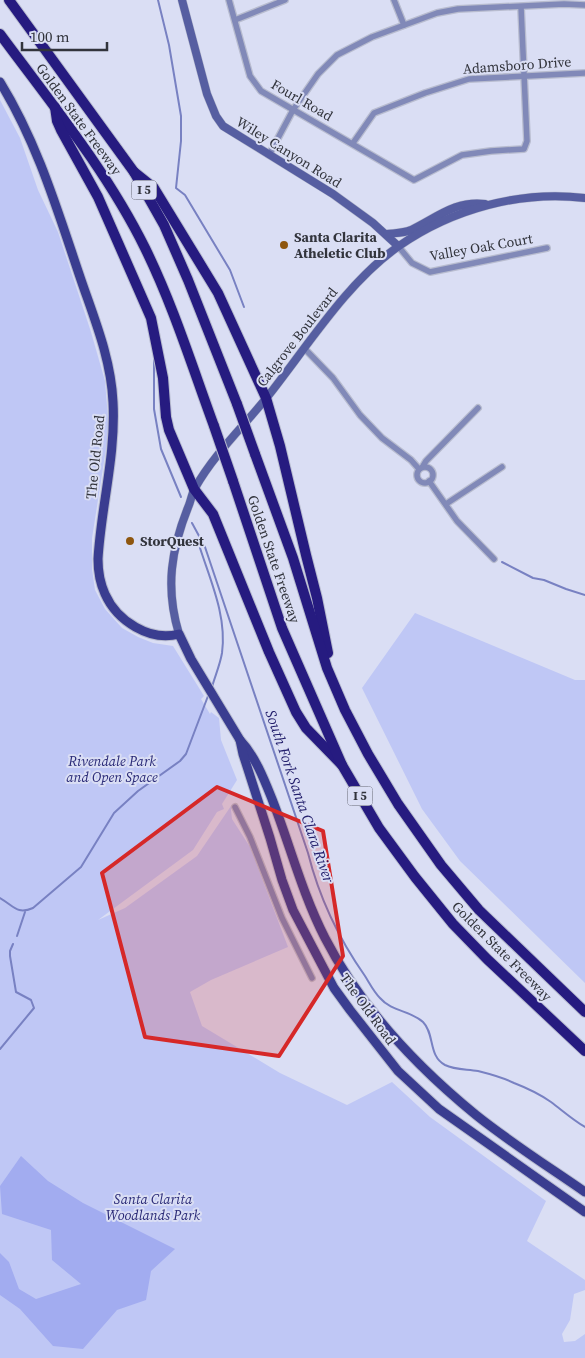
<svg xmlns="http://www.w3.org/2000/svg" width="585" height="1358" font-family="'Source Serif 4',serif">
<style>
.green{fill:#bfc7f5}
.forest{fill:#a2acf0}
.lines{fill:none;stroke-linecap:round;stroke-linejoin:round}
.stream{stroke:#7881c2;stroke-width:2}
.street-casing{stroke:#b8bccf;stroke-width:8}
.secondary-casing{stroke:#b8bccf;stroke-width:9}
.primary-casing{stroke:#b8bccf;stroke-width:11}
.highway-casing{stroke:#b8bccf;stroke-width:12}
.street{stroke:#8189b8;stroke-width:5.5}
.secondary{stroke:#565ea1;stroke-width:8}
.primary{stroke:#3a3d90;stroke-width:9}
.highway{stroke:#261b80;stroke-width:10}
.highway-bridge-casing{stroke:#b8bccf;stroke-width:12;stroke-linecap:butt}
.highway-bridge{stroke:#261b80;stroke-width:10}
.marked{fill:#d62828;fill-opacity:0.2;stroke:#d62828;stroke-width:4;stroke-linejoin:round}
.poi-dot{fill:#8e560e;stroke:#dadef4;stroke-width:2}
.labels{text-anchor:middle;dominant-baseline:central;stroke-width:4;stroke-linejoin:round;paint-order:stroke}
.shield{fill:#dadef4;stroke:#646773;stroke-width:1}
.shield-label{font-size:12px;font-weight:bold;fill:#32343c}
.street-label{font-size:14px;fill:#32343c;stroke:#dadef4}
.poi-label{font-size:14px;font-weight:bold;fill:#32343c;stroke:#dadef4;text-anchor:start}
.park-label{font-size:14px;font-style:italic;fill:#2a2a77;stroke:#dadef4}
.water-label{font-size:15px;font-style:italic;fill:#221e6b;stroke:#dadef4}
</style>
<rect width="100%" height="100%" fill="#dadef4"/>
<g class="green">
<path d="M0,100L20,138L38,190L58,232L91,332L105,381L109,430L92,538V569L95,590L105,609L122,628L138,637L153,643L173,646L204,696L201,699L210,714L211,712L219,718L221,740L237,780L222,804L224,809L217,812L193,850L98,920L125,908L197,856L233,803L231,810L232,819L250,847L288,947L211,980L190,992L202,1026L280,1073L347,1105L392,1082L430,1117L546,1201L527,1241L585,1280V1290L574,1294L570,1320L562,1334L564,1342L575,1341L585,1334V1358H0Z"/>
<path d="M415,613L575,680H585V983L460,861L422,809L362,688Z"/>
</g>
<path class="forest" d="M21,1156L48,1181L83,1203L175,1249L151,1271L146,1300L117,1310L83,1349L53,1346L20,1309L0,1295V1253L9,1262L19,1289L36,1299L81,1284L52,1260L51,1230L2,1214L0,1186Z"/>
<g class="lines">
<g class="stream">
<path d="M158,0L169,45L181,116V141L176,188L185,195L230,270L244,307"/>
<path d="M154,359V409L161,449L181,497"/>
<path d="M192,523L205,547L308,853C319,897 339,939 365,976C370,984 374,992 380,998C392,1012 410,1010 423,1022C435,1034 428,1056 445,1065C455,1070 467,1069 478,1071C490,1074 504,1078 514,1083C527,1088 541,1095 551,1102C563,1111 573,1120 585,1127"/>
<path d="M199,539L200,548C211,582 227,617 222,653C220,665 215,676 212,687"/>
<path d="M502,562L533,578L544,580L566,589L585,595"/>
<path d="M0,898C14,906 17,915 33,908L81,867L114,813L138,791L180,761L186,754L208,696"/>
<path d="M17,936L25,912"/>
<path d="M0,1049L34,1008L31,1000L16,992L10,956V951L13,944"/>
</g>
<defs>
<g id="street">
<path d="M229,0L250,76L261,91L414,180L462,155L491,151L524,149L527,141L521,7"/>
<path d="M394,0L404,25"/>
<path d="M235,20L285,0"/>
<path d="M353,143L374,113L425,93L469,79L585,73"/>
<path d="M269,155L293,110L318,74L337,55L372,37L437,13L458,9L564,4L585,5"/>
<path d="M398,246L412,263L430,272L547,248"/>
<path d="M305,349L333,378L360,415L382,438L411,460L419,469"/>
<path d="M423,466L426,461L478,408"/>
<circle cx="425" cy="475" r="8"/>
<path d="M429,481L457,521L494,559"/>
<path d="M446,504L502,467"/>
<path d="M235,807L250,837L282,918L312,978"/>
</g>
<g id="secondary">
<path d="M182,0L207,94L216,116L223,126L333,194L373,223L398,246"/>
<path d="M387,234C395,233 404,233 411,230C436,218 456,200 485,204"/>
<path d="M179,634C165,588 171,549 189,505C191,500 192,493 195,488C214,454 244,426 268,396C307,347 347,282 399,246C452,209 521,190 585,198"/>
</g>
<g id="primary">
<path d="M0,82C37,142 57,209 79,274C93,316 111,357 113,402C116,455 101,507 98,559C98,571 100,583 105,594C117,621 150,642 179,634L191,659L240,740C255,756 264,779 272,799C290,845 302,893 325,938C361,1008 416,1066 476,1115C511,1143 549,1167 585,1192"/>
<path d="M240,740L243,754L270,838L282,880L293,910L334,988L350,1010L398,1071L439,1109L585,1212"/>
</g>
<g id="highway">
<path d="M9,0L134,172L164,225L188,280L237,404"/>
<path d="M0,34C51,103 107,171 145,248C173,305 192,366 214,426"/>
<path d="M55,107L57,121L61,130L98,197L151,318L163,378L166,417L169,430L194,489L213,514L269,652L296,712L306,728L342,765"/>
<path d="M134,172L154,188L218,293L266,398L280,446L306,555L317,598L328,653"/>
<path d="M255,454L293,558L327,668L345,710L368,754L398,804L441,865L479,910L585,1012"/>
<path d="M233,481L282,628L342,765L379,828L415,877L453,924L487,959L585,1051"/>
</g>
</defs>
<use href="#street" class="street-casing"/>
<use href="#secondary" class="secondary-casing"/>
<use href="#primary" class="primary-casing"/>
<use href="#highway" class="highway-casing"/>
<use href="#street" class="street"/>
<use href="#secondary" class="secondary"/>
<use href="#primary" class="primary"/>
<use href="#highway" class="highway"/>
<defs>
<g id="highway-bridge">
<path d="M237,404L255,454"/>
<path d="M214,426L233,481"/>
</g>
</defs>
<use href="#highway-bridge" class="highway-bridge-casing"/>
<use href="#highway-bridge" class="highway-bridge"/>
</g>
<path class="marked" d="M217,787L323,831L343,956L279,1056L145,1037L102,873Z"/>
<g class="poi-dot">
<circle cx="284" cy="245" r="5"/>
<circle cx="130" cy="541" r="5"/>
</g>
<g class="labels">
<g class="shield">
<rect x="131.5" y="180.5" width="25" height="19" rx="4"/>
<rect x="347.5" y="786.5" width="25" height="19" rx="4"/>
</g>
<g class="shield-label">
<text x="144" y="190">I 5</text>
<text x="360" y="796">I 5</text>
</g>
<g class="street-label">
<text transform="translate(517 65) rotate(-4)">Adamsboro Drive</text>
<text transform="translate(302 100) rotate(30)">Fourl Road</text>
<text transform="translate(79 119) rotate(54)">Golden State Freeway</text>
<text transform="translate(289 152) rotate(32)">Wiley Canyon Road</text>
<text transform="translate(481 247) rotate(-10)">Valley Oak Court</text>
<text transform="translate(297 337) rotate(-52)">Calgrove Boulevard</text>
<text transform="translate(95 457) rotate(-84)">The Old Road</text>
<text transform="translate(274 559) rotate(71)">Golden State Freeway</text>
<text transform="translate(502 951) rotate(45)">Golden State Freeway</text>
<text transform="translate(368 1009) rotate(54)">The Old Road</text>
</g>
<g class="poi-label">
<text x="294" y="237">Santa Clarita<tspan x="294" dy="16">Atheletic Club</tspan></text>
<text x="140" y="541">StorQuest</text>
</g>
<g class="park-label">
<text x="112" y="761">Rivendale Park<tspan x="112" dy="16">and Open Space</tspan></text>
<text x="153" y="1199">Santa Clarita<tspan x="153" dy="16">Woodlands Park</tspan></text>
</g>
<g class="water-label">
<text transform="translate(300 796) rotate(71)">South Fork Santa Clara River</text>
</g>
</g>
<path d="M22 42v8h85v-8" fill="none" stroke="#32343c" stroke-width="2.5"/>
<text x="30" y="42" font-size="15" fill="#32343c" stroke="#dadef4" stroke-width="4" paint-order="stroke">100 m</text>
</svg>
